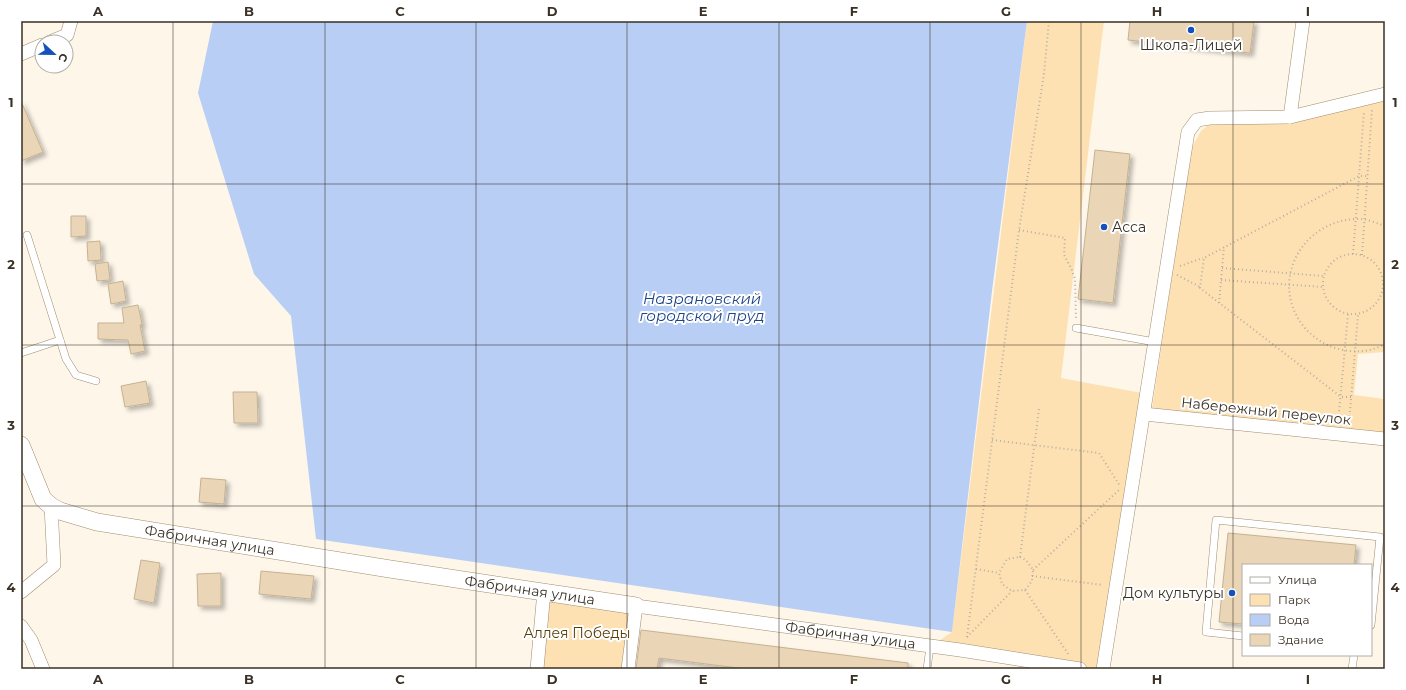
<svg xmlns="http://www.w3.org/2000/svg" width="1406" height="690" font-family="Montserrat,sans-serif">
<style>
.green{fill:#fee1b2}
.water{fill:#b8cef4}
.building{fill:#ead6b7;stroke:#c5b293;filter:url(#shadow)}
.lines{fill:none;stroke-linecap:round;stroke-linejoin:round}
.service-casing{stroke:#a18e71;stroke-width:8}
.minor-casing{stroke:#a18e71;stroke-width:14}
.tertiary-casing{stroke:#a18e71;stroke-width:18}
.path{stroke:#b7afa3;stroke-width:2;stroke-dasharray:1 3;stroke-linecap:butt}
.service{stroke:#fff;stroke-width:7}
.minor{stroke:#fff;stroke-width:13}
.tertiary{stroke:#fff;stroke-width:17}
.grid{fill:none;stroke:#393125;stroke-width:1;stroke-opacity:0.55}
.poi-dot{fill:#1551bd;stroke:#fff;stroke-width:1.5}
.labels{text-anchor:middle;dominant-baseline:central;stroke-width:4;stroke-linejoin:round;paint-order:stroke}
.poi-label{font-size:14px;fill:#393125;stroke:#fff}
.street-label{font-size:14px;fill:#393125;stroke:#fff}
.park-label{font-size:14px;fill:#593e07;stroke:#fff}
.water-label{font-size:15px;font-style:italic;fill:#1c4389;stroke:#fff}
.neatline{fill:none;stroke:#393125;stroke-width:1.5}
.grid-label{font-size:13px;text-anchor:middle;font-weight:bold;fill:#393125}
</style>
<defs>
<filter id="shadow"><feDropShadow dx="3.5" dy="3.5" stdDeviation="2" flood-color="#0004"/></filter>
</defs>
<rect width="100%" height="100%" fill="#fef6e9"/>
<g class="green">
<path d="M1027,21H1104L1061,378L1147,394L1103,669H1080L930,647L952,632Z"/>
<path d="M1385,101V352L1358,354L1354,395L1385,399L1384,436L1152,409L1191,149L1201,131L1208,125L1221,123L1285,124Z"/>
<path d="M544,591L636,606L628,669H537Z"/>
</g>
<path class="water" d="M213,21H1027L992,291L952,632L316,539L291,316L254,274L198,93Z"/>
<g class="building">
<path d="M1130,21H1254L1250,53L1128,40Z"/>
<path d="M21,101L43,152L21,161Z"/>
<path d="M1095,150L1130,154L1113,303L1078,299Z"/>
<path d="M71,216H86V236L71,237Z"/>
<path d="M100,241L101,260L88,261L87,242Z"/>
<path d="M108,262L110,280L97,281L95,264Z"/>
<path d="M123,281L126,301L111,304L108,284Z"/>
<path d="M138,305L142,324L140,325L145,351L131,354L128,340L98,339V323H124L122,308Z"/>
<path d="M146,381L150,403L125,407L121,386Z"/>
<path d="M233,392H257L258,423H234Z"/>
<path d="M201,478L226,480L224,504L199,502Z"/>
<path d="M1228,533L1356,545L1354,565H1243V624L1219,622Z"/>
<path d="M141,560L160,563L154,603L134,599Z"/>
<path d="M261,571L314,576L311,599L259,594Z"/>
<path d="M221,573V606H198L197,574Z"/>
<path d="M641,630L908,663V669H746L659,658L657,669H636Z"/>
</g>
<g class="lines">
<defs>
<g id="service">
<path d="M27,235L66,359L76,375L96,381"/>
<path d="M1076,328L1155,342"/>
<path d="M21,353L60,340"/>
<path d="M1243,636L1206,632L1216,520L1380,537L1371,625"/>
<path d="M927,669L930,647"/>
<path d="M1352,669L1354,655"/>
</g>
<g id="minor">
<path d="M50,42L67,35L71,21"/>
<path d="M21,54L42,45"/>
<path d="M1290,117L1303,21"/>
<path d="M1144,414L1385,439"/>
<path d="M21,592L54,565L51,506"/>
<path d="M21,626L31,640L43,669"/>
<path d="M537,669L544,591"/>
<path id="s1" d="M628,669L636,606L960,650L1080,669"/>
<path d="M1103,669L1188,132L1197,120L1210,118L1290,117L1385,94"/>
</g>
<g id="tertiary">
<path id="s2" d="M21,445L43,499L51,506L60,511L97,522L390,569L636,606"/>
</g>
</defs>
<use href="#service" class="service-casing"/>
<use href="#minor" class="minor-casing"/>
<use href="#tertiary" class="tertiary-casing"/>
<g class="path">
<path d="M1385,226C1376,223 1366,218 1355,219C1300,222 1268,284 1305,328C1313,337 1323,344 1335,348C1352,353 1369,353 1385,344"/>
<path d="M1019,230L1065,238L1064,255L1071,268L1075,279L1076,319"/>
<circle cx="1353" cy="284" r="30"/>
<path d="M1353,254L1364,112"/>
<path d="M1362,255L1372,110"/>
<path d="M1180,266L1203,258"/>
<path d="M1222,268L1324,276"/>
<path d="M1177,275L1200,287"/>
<path d="M1221,280L1323,287"/>
<path d="M1219,303L1224,247"/>
<path d="M1351,397H1341L1200,288L1204,258L1359,176H1368"/>
<path d="M1338,423L1348,314"/>
<path d="M1349,424L1358,315"/>
<path d="M992,440L1099,453L1120,486"/>
<path d="M1020,557L1039,409"/>
<path d="M1020,557L1026,560L1033,570L1032,581L1025,590L1012,591L1002,584L999,573L1007,559Z"/>
<path d="M976,569L999,573"/>
<path d="M1033,570L1119,490"/>
<path d="M1032,576L1103,585"/>
<path d="M1025,590L1069,655"/>
<path d="M967,637L1019,230L1044,74L1049,21"/>
<path d="M967,637L1012,591"/>
</g>
<use href="#service" class="service"/>
<use href="#minor" class="minor"/>
<use href="#tertiary" class="tertiary"/>
</g>
<path class="grid" d="M173,21V669M325,21V669M476,21V669M627,21V669M779,21V669M930,21V669M1081,21V669M1233,21V669M21,184H1385M21,345H1385M21,506H1385"/>
<g class="poi-dot">
<circle cx="1191" cy="30" r="4"/>
<circle cx="1104" cy="227" r="4"/>
<circle cx="1232" cy="593" r="4"/>
</g>
<g class="labels">
<g class="poi-label">
<text x="1191" y="45">Школа-Лицей</text>
<text x="1112" y="227" text-anchor="start">Асса</text>
<text x="1224" y="593" text-anchor="end">Дом культуры</text>
</g>
<g class="street-label">
<text transform="translate(1266 411) rotate(6)">Набережный переулок</text>
<text stroke="none"><textPath href="#s2" startOffset="232">Фабричная улица</textPath></text>
<text stroke="none"><textPath href="#s2" startOffset="556">Фабричная улица</textPath></text>
<text stroke="none"><textPath href="#s1" startOffset="280">Фабричная улица</textPath></text>
</g>
<g class="park-label">
<text x="577" y="633">Аллея Победы</text>
</g>
<g class="water-label">
<text x="702" y="298">Назрановский<tspan x="702" dy="17">городской пруд</tspan></text>
</g>
</g>
<rect width="1406" height="690" fill="none" stroke="#ffffff" stroke-width="44"/>
<rect x="1242" y="564" width="130" height="92" fill="#ffffff" stroke="#b0ada8"/>
<rect x="1250" y="577" width="20" height="6" fill="#ffffff" stroke="#b0ada8"/>
<text x="1278" y="584" font-size="12" fill="#393125">Улица</text>
<rect x="1250" y="594" width="20" height="12" fill="#fee1b2" stroke="#b0ada8"/>
<text x="1278" y="604" font-size="12" fill="#393125">Парк</text>
<rect x="1250" y="614" width="20" height="12" fill="#b8cef4" stroke="#b0ada8"/>
<text x="1278" y="624" font-size="12" fill="#393125">Вода</text>
<rect x="1250" y="634" width="20" height="12" fill="#ead6b7" stroke="#b0ada8"/>
<text x="1278" y="644" font-size="12" fill="#393125">Здание</text>
<g transform="translate(54 54) rotate(112)"><circle r="19" fill="#ffffff" stroke="#b0ada8"/>
<path d="M0-3L7 15L0 10L-7 15Z" fill="#1551bd"/>
<text y="-6" font-size="11" font-weight="bold" text-anchor="middle" fill="#393125">С</text>
</g>
<rect x="22" y="22" width="1362" height="646" class="neatline"/>
<g class="grid-label">
<text x="98" y="16">A</text>
<text x="249" y="16">B</text>
<text x="400" y="16">C</text>
<text x="552" y="16">D</text>
<text x="703" y="16">E</text>
<text x="854" y="16">F</text>
<text x="1006" y="16">G</text>
<text x="1157" y="16">H</text>
<text x="1308" y="16">I</text>
<text x="11" y="107">1</text>
<text x="1395" y="107">1</text>
<text x="11" y="269">2</text>
<text x="1395" y="269">2</text>
<text x="11" y="430">3</text>
<text x="1395" y="430">3</text>
<text x="11" y="592">4</text>
<text x="1395" y="592">4</text>
<text x="98" y="684">A</text>
<text x="249" y="684">B</text>
<text x="400" y="684">C</text>
<text x="552" y="684">D</text>
<text x="703" y="684">E</text>
<text x="854" y="684">F</text>
<text x="1006" y="684">G</text>
<text x="1157" y="684">H</text>
<text x="1308" y="684">I</text>
</g>
</svg>
